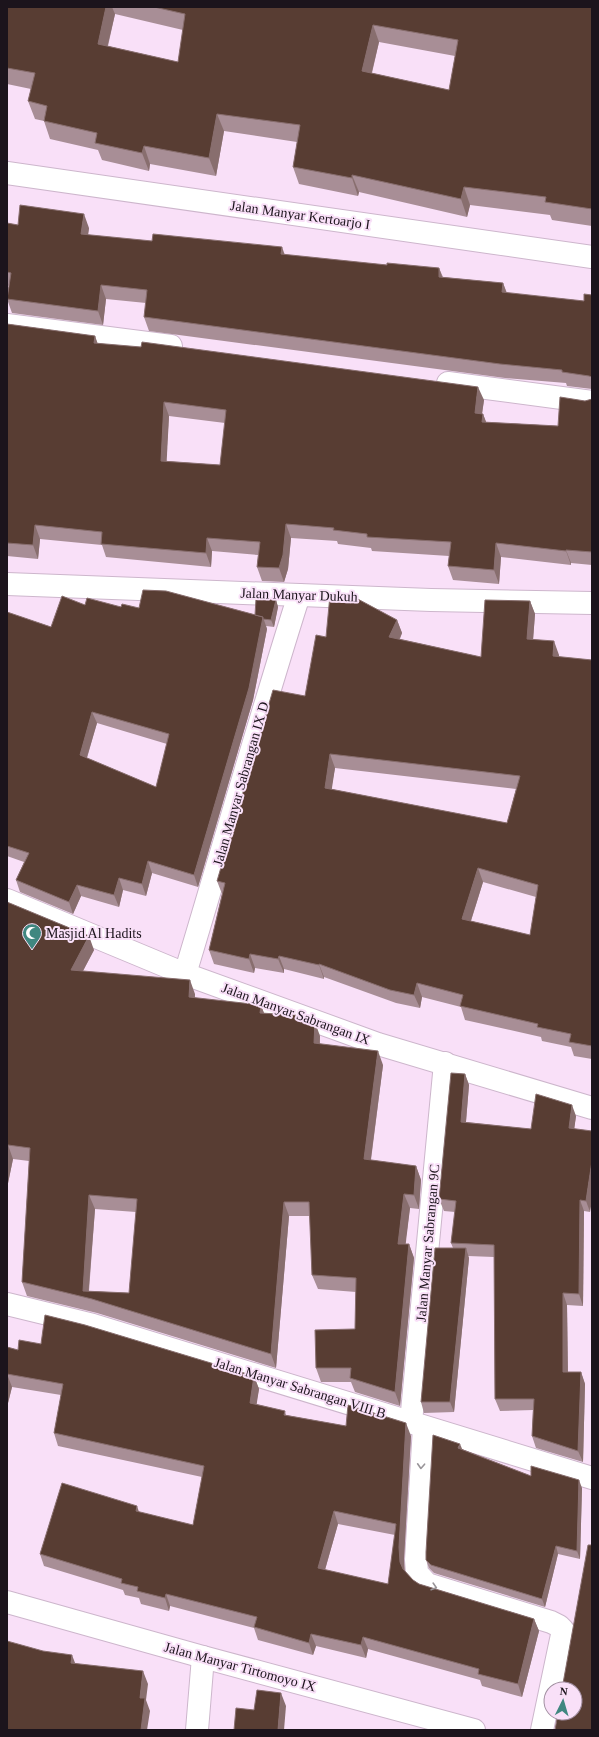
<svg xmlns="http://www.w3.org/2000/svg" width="599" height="1737" font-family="'Times New Roman',serif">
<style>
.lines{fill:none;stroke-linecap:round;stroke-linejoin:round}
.minor-casing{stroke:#cdb6cc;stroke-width:24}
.minor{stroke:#fff;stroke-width:22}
.wall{fill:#a88e96;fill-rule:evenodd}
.shaded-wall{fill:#886e6e}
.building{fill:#583d33;stroke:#886e6e;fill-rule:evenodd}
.oneway{stroke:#999599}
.labels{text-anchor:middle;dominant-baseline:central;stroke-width:4;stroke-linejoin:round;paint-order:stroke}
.street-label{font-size:14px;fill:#1c141c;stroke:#f9e0f8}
.poi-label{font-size:14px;fill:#1c141c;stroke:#f9e0f8;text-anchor:start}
</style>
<rect width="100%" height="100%" fill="#f9e0f8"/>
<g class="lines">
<defs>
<g id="minor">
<path d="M7,173L592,257"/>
<path d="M7,325L171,346"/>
<path d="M448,383L592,402"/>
<path d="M7,584L431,600L592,603"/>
<path d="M7,900L185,974L378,1044L592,1108"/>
<path d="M185,974C223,848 259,721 299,595"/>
<path d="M7,1304L93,1325L592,1478"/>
<path d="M411,1422L445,1063"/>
<path d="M424,1427L416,1560L417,1573L427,1584L551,1622L559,1626L563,1630L542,1730"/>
<path d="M7,1602L203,1657L474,1730"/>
<path d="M197,1730L203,1657"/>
</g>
</defs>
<use href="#minor" class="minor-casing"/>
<use href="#minor" class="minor"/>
</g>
<g class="wall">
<path d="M7,7H592V226L552,220L550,215L470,205L467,217L359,192L358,196L299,184L293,167L297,142L224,131L216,176L150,164L149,171L102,160L98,150L50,139L44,121L35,119L28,101L31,89L7,84ZM115,14L183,30L178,62L108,46ZM379,42L455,56L449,90L372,73Z"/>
<path d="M7,223L18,225L89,228L88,235L387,265L439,268L443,277L503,283L507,293L584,301L592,295V389L567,386L566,383L505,378L149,331L144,317L146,303L106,299L103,325L12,313L7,299L9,286L7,285Z"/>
<path d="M7,324L95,336L97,343L484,400L482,414H483L486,422L558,426L585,401L592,399V565L571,563V565L501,557L499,584L453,580L448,566L449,556L372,551L371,548L338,544L337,541L291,538L288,569L284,582L262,581L257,567L258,555L212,551L211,567L106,557L102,545L40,539L38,559L7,556ZM169,416L225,423L220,465L166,461Z"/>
<path d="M276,600L278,607L274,627L266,626L267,629L253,700L198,887L152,873L146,896L123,890L119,907L81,896L73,914L20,892L16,880L24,862L7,856V612L51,627L85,605L255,615ZM97,723L167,744L156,787L87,758Z"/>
<path d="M530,601L535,614L533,640L559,655L558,657L592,660V1059L574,1056L571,1047L542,1041L541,1037L465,1020L461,1007L422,997L420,1008L396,1003L324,977V979L284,969V973L255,968L254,973L214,964L209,950L222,894L217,881L305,696L326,637L397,620L402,633L400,639L481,657ZM335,768L516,789L507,823L331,789ZM483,882L536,897L530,935L471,921Z"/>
<path d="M7,902L94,950L83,971L195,994V998L261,1005L264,1013L320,1036V1044L383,1065L371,1160L416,1166L421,1180L419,1209L410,1208L405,1244H409L414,1258L400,1406L355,1392L351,1382H321L316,1368L355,1329L356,1292L318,1289L312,1275L310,1216H289L276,1368L97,1313L27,1296L22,1282L29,1161L13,1159L7,1188ZM95,1209L136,1212L129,1293L89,1291Z"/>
<path d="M465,1074L469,1085L466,1122L531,1129L576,1116L574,1128L590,1212L584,1211L583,1306L567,1305L568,1372H581L585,1384L583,1462L536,1448L532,1436L533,1410L500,1411L495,1399L494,1257L468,1256L469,1258L454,1412L424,1413L421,1402L453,1248L451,1243L455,1212L444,1211L439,1199Z"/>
<path d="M7,1347L18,1350L254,1376L259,1389L256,1404L285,1411L286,1415L346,1426L411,1436L404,1559V1570L413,1580L419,1584L534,1619L539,1631L522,1697L482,1686L480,1680L368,1649L366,1658L316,1646L313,1655L258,1640L254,1628L170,1606L169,1611L141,1604L139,1598L125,1595L123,1590L44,1566L40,1554L139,1512L193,1525L202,1477L58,1446L54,1433L61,1395L12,1387L8,1403H7ZM338,1524L395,1535L388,1584L325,1570Z"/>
<path d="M462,1449L531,1476L582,1488L580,1559L558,1554L545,1607L434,1573L429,1568L426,1560Z"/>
</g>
<g class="shaded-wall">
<path d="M106,7H112L115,14L104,61L98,44Z"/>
<path d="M373,25L379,42L368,88L362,71Z"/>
<path d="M217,114L224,131L216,176L209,158Z"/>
<path d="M144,146L150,164L149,171L142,153Z"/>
<path d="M352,175L359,192L358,196L352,178Z"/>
<path d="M464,187L470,205L467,217L461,199Z"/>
<path d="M84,214L89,228L86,248L81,234Z"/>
<path d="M282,247L287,261L281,254Z"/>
<path d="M439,268L444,282L439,277Z"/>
<path d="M503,283L508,297L502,292Z"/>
<path d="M101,285L106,299L103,325L98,311Z"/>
<path d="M95,336L100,350L94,343Z"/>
<path d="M478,387L484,400L480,427L475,413Z"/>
<path d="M164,402L169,416L166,474L161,461Z"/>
<path d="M483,414L488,427L482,422Z"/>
<path d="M286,524L291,538L288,569L284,582L279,568Z"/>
<path d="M35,525L40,539L38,559L33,545Z"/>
<path d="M207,538L212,551L211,567L206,553Z"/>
<path d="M496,543L501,557L499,584L494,570Z"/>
<path d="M566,550L571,563V565L566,551Z"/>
<path d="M276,600L278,607L274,627L271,620Z"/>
<path d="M530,601L535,614L532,653L527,639Z"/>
<path d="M263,617L267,629L253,700L198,887L194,875Z"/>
<path d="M397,620L402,633L394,651L389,637Z"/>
<path d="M554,641L559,655L558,670L553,656Z"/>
<path d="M92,712L97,723L84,767L80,755Z"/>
<path d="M330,754L335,768L330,801L325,788Z"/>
<path d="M148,861L152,873L146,896L142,884Z"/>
<path d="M478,868L483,882L467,933L462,919Z"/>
<path d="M119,878L123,890L119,907L114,895Z"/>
<path d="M77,885L81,896L73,914L69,902Z"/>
<path d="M89,936L94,950L76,984L71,970Z"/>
<path d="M250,954L255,968L254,973L249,959Z"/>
<path d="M279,956L284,969V973L278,959Z"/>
<path d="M319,964L324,977V979L319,965Z"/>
<path d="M190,980L195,994L194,1011L189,997Z"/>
<path d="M417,983L422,997L420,1008L414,995Z"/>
<path d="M261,1005L266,1019L260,1013Z"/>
<path d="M315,1022L320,1036L319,1057L314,1043Z"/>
<path d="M378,1051L383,1065L369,1173L364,1159Z"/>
<path d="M465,1074L469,1085L465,1133L461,1122Z"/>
<path d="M572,1105L576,1116L573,1139L569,1128Z"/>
<path d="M8,1145L13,1159L7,1188V1150Z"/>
<path d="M592,1161V1201L590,1212L586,1201Z"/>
<path d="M416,1166L421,1180L419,1209L414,1195Z"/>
<path d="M404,1194L410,1208L404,1258L398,1244Z"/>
<path d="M89,1195L95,1209L88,1298L83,1291Z"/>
<path d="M580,1200L584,1211L583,1306L579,1294Z"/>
<path d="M284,1202L289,1216L276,1368L271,1354Z"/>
<path d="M409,1244L414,1258L400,1406L395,1392Z"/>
<path d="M466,1248L469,1258L454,1412L450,1402Z"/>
<path d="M563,1293L567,1305L568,1383L563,1372Z"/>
<path d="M581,1372L585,1384L583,1462L578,1451Z"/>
<path d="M7,1374L12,1387L8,1403L7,1401Z"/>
<path d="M254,1376L259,1389L255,1415L250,1403Z"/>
<path d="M406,1423L411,1436L404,1559L405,1574L400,1562L399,1547Z"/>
<path d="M460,1444L463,1451L458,1448Z"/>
<path d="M579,1480L582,1488L580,1559L577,1551Z"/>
<path d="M137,1506L141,1518L136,1511Z"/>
<path d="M334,1511L338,1524L322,1580L318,1568Z"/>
<path d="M556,1546L558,1554L545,1607L542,1599Z"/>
<path d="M166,1594L170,1606L169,1611L165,1598Z"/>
<path d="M534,1619L539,1631L522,1697L518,1684Z"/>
<path d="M311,1634L316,1646L313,1655L309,1643Z"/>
<path d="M363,1637L368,1649L366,1658L361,1645Z"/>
<path d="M72,1655L77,1668L71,1663Z"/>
<path d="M143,1671L148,1684L146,1700L150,1711L147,1730H141L140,1698Z"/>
<path d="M281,1693L286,1706L284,1730H278Z"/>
</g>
<g class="building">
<path d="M7,7H106L98,44L178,62L185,14L154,7H592V209L545,202L546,197L464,187L461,199L352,175V178L293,167L300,125L217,114L209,158L144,146L142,153L95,143L97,133L44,121L47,106L28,101L35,73L7,68ZM373,25L458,40L449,90L362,71Z"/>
<path d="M20,205L84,214L81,234L152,241L153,234L282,247L281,254L387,265V263L439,268V277L503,283L502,292L584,301V294L592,295V377L589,376L562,372V370L500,364L144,317L147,290L101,285L98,311L7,299L11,273L7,272V223L18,225Z"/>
<path d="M7,324L95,336L94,343L141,347L142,342L478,387L475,413L483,414L482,422L558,426L560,397L585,401L592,399V552L566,550V551L496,543L494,570L448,566L451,542L367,537V534L333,530L334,528L286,524L283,555L279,568L257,567L260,542L207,538L206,553L101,544L102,532L35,525L33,545L7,543ZM164,402L226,410L220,465L161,461Z"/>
<path d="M143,590L166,591L263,617L249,688L194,875L148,861L142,884L119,878L114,895L77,885L69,902L16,880L29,853L7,846V612L51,627L62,596L85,605L87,598L121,607L122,604L139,608ZM92,712L169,734L156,787L80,755Z"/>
<path d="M330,595L354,597L397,620L389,637L481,657L485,600L530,601L527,639L554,641L553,656L592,660V1046L569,1042L571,1034L537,1027L538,1024L460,1006L463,995L417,983L414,995L390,990L319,964V965L279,956L278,959L250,954L249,959L209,950L225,883L217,881L273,690L305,696L316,635L326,637ZM330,754L520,776L507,823L325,788ZM478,868L538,885L530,935L462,919Z"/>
<path d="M256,599L276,600L271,620L263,619V617L255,615Z"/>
<path d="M7,902L89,936L71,970L190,980L189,997L261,1005L260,1013L295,1015L315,1022L314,1043L378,1051L364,1159L416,1166L414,1195L404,1194L398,1244H409L395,1392L350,1378L351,1368H316L315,1330L355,1329L356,1278L312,1275L309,1202H284L271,1354L92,1299L22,1282L30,1148L8,1145L7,1150ZM89,1195L137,1199L129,1293L83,1291Z"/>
<path d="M451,1073L465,1074L461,1122L531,1129L536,1094L572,1105L569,1128L592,1131V1161L586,1201L580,1200L579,1294L563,1293V1372H581L578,1451L532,1436L534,1399H495L494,1245L451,1243L456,1201L439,1199Z"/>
<path d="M435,1248H466L450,1402H421Z"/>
<path d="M45,1315L85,1325L254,1376L250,1403L285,1411L284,1415L346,1426L348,1405L406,1423L399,1547L400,1562L403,1569L413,1580L419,1584L534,1619L518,1684L478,1674L479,1669L363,1637L361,1645L311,1634L309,1643L254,1627L257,1617L166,1594L165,1598L137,1591L138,1587L121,1583L122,1579L40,1554L62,1483L137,1506L136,1511L193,1525L204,1466L54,1433L63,1384L7,1374V1376V1347L18,1350L19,1340L41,1344ZM334,1511L396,1524L388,1584L318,1568Z"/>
<path d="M433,1435L460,1444L458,1448L531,1476V1466L579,1480L577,1551L556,1546L542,1599L431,1565L426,1560V1552Z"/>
<path d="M588,1545H592V1730H555L558,1713H575V1689H562Z"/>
<path d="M7,1641L43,1651L72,1655L71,1663L143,1671L140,1698H145L141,1730H7Z"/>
<path d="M257,1690L281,1693L278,1730H234L236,1708L254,1710Z"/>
</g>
<defs><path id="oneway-chevron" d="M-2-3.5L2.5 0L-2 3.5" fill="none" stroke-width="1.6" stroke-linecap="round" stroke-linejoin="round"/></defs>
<g class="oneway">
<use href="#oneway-chevron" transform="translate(421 1466) rotate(93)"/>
<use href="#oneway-chevron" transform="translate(434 1587) rotate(17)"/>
</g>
<defs>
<symbol id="mosque-pin" viewBox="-11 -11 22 30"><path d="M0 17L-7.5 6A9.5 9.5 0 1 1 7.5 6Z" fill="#408780" stroke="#f9e0f8"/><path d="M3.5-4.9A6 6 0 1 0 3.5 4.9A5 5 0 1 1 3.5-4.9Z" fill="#fff"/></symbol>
</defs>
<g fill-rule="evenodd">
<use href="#mosque-pin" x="21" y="922" width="22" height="30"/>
</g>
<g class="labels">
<g class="street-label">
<text transform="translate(300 215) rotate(8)">Jalan Manyar Kertoarjo I</text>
<text transform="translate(299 595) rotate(2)">Jalan Manyar Dukuh</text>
<text transform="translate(241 784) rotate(-74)">Jalan Manyar Sabrangan IX D</text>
<text transform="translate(296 1014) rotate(20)">Jalan Manyar Sabrangan IX</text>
<text transform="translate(428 1243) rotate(-85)">Jalan Manyar Sabrangan 9C</text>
<text transform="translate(300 1388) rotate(17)">Jalan Manyar Sabrangan VIII B</text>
<text transform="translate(240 1667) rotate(15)">Jalan Manyar Tirtomoyo IX</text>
</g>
<g class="poi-label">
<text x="46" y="933">Masjid Al Hadits</text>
</g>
</g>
<rect width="599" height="1737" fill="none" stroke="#1c141c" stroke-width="16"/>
<g transform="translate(563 1701) rotate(5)"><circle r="19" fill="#f9e0f8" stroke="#a18ea0"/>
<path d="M0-3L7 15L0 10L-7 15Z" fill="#408780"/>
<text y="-6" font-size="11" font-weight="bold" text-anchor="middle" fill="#1c141c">N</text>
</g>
</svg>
